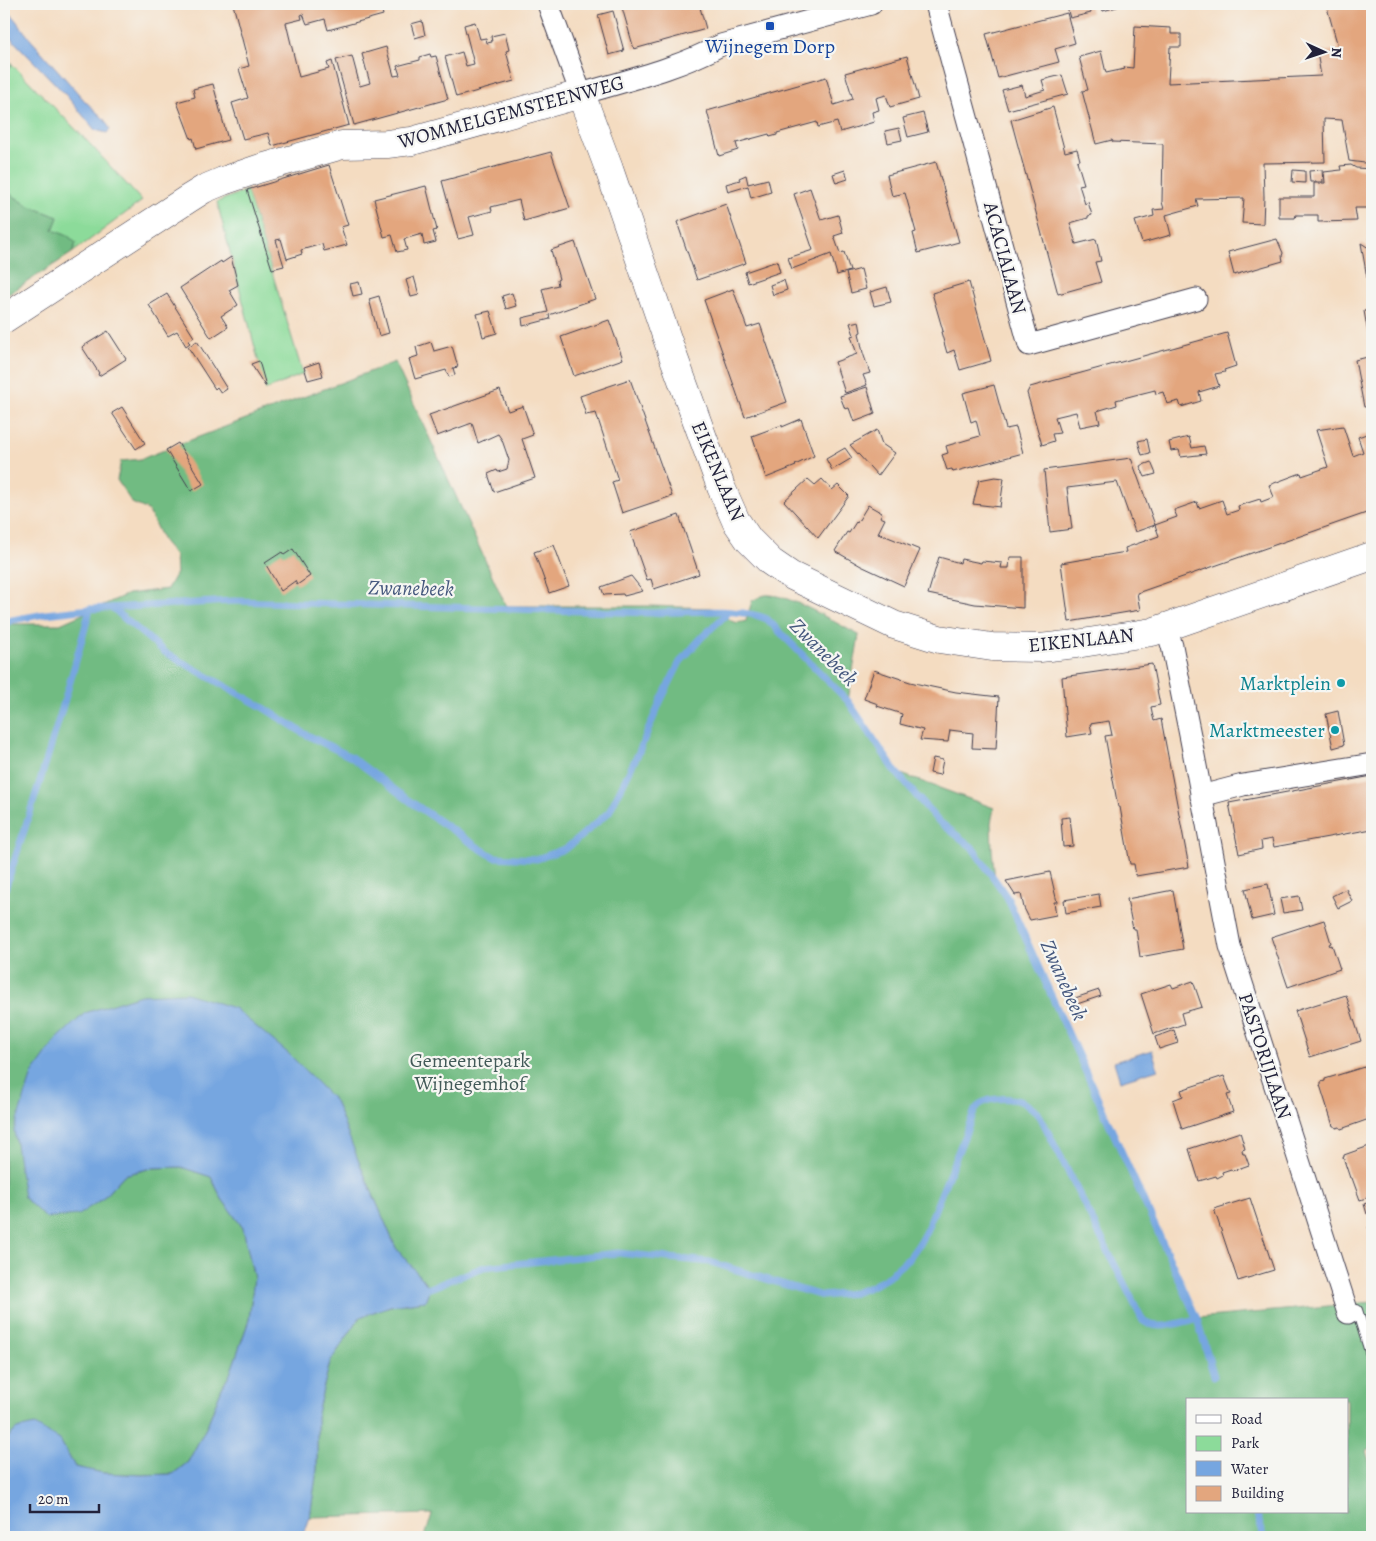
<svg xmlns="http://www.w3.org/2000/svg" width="1376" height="1541" font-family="Alegreya,serif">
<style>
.green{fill:#8cdb9a;stroke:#577e6a}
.forest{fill:#71bb82;stroke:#4a6e5e;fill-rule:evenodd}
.water{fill:#76a6e0;stroke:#4c648e}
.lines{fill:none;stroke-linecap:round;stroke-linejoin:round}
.stream{stroke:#76a6e0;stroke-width:7}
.building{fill:#e3a67e}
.lane-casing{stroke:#423e4f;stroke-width:12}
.street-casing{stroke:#423e4f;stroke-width:23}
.secondary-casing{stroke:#423e4f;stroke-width:29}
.lane{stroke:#fff;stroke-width:10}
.street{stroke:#fff;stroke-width:21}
.secondary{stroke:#fff;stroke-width:28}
.transit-dot{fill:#1a4fb4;stroke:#f6f6f2;stroke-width:2}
.culture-dot{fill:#0f9aa8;stroke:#f6f6f2;stroke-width:2}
.labels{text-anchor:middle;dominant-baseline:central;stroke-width:4.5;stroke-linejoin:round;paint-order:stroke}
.transit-label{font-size:20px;fill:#164399;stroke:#f6f6f2}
.street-label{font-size:20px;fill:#22223b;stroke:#f6f6f2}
.culture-label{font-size:20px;fill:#0d838f;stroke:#f6f6f2;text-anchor:end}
.park-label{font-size:20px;fill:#425a58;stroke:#f6f6f2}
.water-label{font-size:21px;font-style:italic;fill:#44577d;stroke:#f6f6f2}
</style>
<rect width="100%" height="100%" fill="#f6f6f2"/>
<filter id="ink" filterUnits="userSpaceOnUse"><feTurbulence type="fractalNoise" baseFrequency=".02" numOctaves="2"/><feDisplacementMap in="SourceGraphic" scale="10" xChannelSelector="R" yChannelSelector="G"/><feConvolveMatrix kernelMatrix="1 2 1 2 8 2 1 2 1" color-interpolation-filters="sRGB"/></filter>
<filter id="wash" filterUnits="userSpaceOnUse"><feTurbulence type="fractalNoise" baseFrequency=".0096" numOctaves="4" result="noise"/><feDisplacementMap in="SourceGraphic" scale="20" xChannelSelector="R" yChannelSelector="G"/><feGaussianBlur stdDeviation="1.12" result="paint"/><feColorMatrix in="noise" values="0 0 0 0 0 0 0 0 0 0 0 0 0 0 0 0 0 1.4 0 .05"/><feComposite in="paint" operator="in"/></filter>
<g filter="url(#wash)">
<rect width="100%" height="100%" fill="#f4dcc1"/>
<g class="green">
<path d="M12,64L90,144L142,201L72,253L76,243L68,236L53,230L58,217L29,206L4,190V78Z"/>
<path d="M247,190L303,374L266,390L217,202Z"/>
</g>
<g class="forest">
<path d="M4,53L12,64L4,78Z"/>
<path d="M4,190L29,206L58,217L53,230L68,236L76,243L72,253L4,297Z"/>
<path d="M395,362L506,606H652L710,608L722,610C730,621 732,625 746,621L752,601C758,598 763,594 770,595C793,596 837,624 859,635L848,701L896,772L994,808L991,823L992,849L995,880L1008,897L1197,1318L1372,1302V1449L1366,1451L1372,1471V1537H425L432,1514L310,1517L317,1469V1413L330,1362L360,1317L390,1306L425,1301L430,1288L396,1248L359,1162L234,1008L102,1199L124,1175L152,1168L181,1167L211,1177L222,1199L243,1228L254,1278L249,1320L230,1374L222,1388L206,1428L188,1462L173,1474L141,1475L103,1473L75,1467L60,1440L17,1429L4,1441V624H60L128,594L167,589L176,573L175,556L163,541L148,510L132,503L117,480L121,461L141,459ZM1187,1400H1347V1512H1187Z"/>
</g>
<g class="water">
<path d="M4,9L11,14L31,40L85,101L104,119L110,129L107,133L95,130L65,94L4,31Z"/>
<path d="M186,993L234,1008L289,1054L335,1101L359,1162L396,1248L430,1288L425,1301L390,1306L360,1317L330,1362L317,1413V1469L310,1517L303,1537H4V1441L17,1429L35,1425L60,1440L75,1467L103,1473L141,1475L173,1474L188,1462L206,1428L222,1388L230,1374L249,1320L254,1278L243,1228L222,1199L211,1177L181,1167L152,1168L124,1175L102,1199L78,1215L46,1218L24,1198L14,1130L32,1074L57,1039L85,1013L141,995Z"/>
<path d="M1152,1050L1158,1069L1120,1081L1114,1062Z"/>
</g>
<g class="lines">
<g class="stream">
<path d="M113,608L125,619L166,653L264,708L305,734L351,757L411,802L476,846L494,857L537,859L567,848L609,812L638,754L661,700L680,662L702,637L728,613"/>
<path d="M4,624L12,620L45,614L90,609L233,601L652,613C684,612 738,607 767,619L848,701L896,772L937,820L972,847L1007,897L1197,1319L1214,1376"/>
<path d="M4,892C35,799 65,705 90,609"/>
<path d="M430,1288L484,1267L618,1253L710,1262L822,1296L854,1293L870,1287L885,1279L909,1258L919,1244L927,1229L975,1110C977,1108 978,1106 980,1104C991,1097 1013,1097 1024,1103C1031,1106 1035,1111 1040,1116L1143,1321C1158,1332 1180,1322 1197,1319"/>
<path d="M1256,1512L1264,1537"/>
</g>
</g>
<g id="blocks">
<g class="building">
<path d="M233,4H380L383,15L328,30L325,19L307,24L303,14L301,15L302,19L286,23L299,77L329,69L327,63L332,61L349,125L272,146L268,133L243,139L232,103L248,98L239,69L249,66Z"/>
<path d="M621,4H699L706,29L634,49Z"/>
<path d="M1066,4H1089L1091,13L1070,18Z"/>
<path d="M1101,4H1120V6L1103,11Z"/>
<path d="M1326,4H1372V164L1349,161L1342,120L1324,119L1325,162L1263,163L1264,197L1263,224L1242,223L1244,198L1196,199L1198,206L1166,215L1171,235L1142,243L1135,221L1154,216L1153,210L1164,209L1162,202L1163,144L1113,142L1112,140L1096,144L1082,91L1088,90L1079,57L1101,51L1106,73L1125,69L1124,67L1133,68L1135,26L1171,28V34H1181V47H1170L1168,83L1321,76L1317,52L1339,50Z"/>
<path d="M613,11L624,51L609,55L598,15Z"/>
<path d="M1067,13L1075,43L1055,49L1059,62L998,78L986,34Z"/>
<path d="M422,21L425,35L415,38L411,24Z"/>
<path d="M475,22L480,39L486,38L487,43L492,42L491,36L505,33L509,50L506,51L514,81L456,97L445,57L462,52L466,66L474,64L464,25Z"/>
<path d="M386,47L394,76L400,75L397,66L420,60V57L430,54L431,57L436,56L448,99L354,125L336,60L352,56L360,86L370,83L362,54Z"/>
<path d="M907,56L919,99L890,107L886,95L876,98L879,110L872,112L874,122L840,132L837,122L818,127L817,122L777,133V135L770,137L769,134L736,143L738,150L719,156L707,111L826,77L834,105L853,99L845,73Z"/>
<path d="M1062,75L1068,94L1008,110L1002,90L1022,85L1025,96L1045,90L1042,80Z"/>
<path d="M213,84L228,140L196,149L193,138L191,139L177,102L195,97L193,89Z"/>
<path d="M1053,107L1065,152L1077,149L1080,160L1077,161L1084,184L1079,185L1085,204L1088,202L1092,215L1088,216V218L1070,223L1076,244L1096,239L1101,261L1095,262L1101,282L1058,294L1011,120Z"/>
<path d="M923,113L928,132L908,137L903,118Z"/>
<path d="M899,128L902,140L888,143L885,131Z"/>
<path d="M551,152L570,208L524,221L519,200L491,207L492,211L469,217L474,235L458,239L442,181Z"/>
<path d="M936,162L959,242L918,253L913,233L916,232L905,193L892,196L887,175Z"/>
<path d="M329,165L348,225L341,227L347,245L324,251L322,244L301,250L302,254L287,259L281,239L276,240L284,266L272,269L247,190Z"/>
<path d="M1351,165L1356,168L1372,169V208H1355L1357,221L1318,222V215H1296L1295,218H1279V197H1314V183H1325L1324,172L1341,170L1340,166Z"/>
<path d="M845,170L848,179L836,183L833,174Z"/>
<path d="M1293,170L1305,171V183L1292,182Z"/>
<path d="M1322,170L1323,182H1310L1309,171Z"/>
<path d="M746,175L748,184L768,179L771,192L751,198L748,186L728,192L726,184L740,180L739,178Z"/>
<path d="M426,186L437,230L433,231L436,242L424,245L422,234L404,239L407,250L397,252L392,235L384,237L374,199Z"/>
<path d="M810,188L821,220L838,215L843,233L834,236L840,253L844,252L850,271L837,275L831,254L792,269L788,258L813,250L794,194Z"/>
<path d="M726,204L746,263L697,280L677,222Z"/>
<path d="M1372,235V249H1371L1369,236Z"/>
<path d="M1277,239L1283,253L1282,256L1283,261L1234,275L1228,252Z"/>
<path d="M575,242L595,299L549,315L550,319L523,326L522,318L548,312L542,289L558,285L557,280L559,279L551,250Z"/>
<path d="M1361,243L1372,250V301H1371Z"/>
<path d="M231,257L238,285L229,290L238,305L221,316L228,327L211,338L180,288L221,261L222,263Z"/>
<path d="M777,261L780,272L748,283L745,272Z"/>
<path d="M861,269L866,289L851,293L846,273Z"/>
<path d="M414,277L419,295L411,297L406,280Z"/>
<path d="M784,280L787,290L773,295L770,285Z"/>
<path d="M359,282L362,294L353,296L350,284Z"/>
<path d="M969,282L991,361L960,370L954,350L947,353L941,332L943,331L932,293Z"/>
<path d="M887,287L891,302L874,306L870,292Z"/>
<path d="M733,289L747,328L760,324L787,402L745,417L704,300Z"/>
<path d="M512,293L516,306L506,309L502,296Z"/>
<path d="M167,294L194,337L188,341L190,343L186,346L177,331L168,336L149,305Z"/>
<path d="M379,296L389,333L379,336L369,299Z"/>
<path d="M1372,309V332L1368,333L1364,311Z"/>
<path d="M490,311L497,333L483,337L477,314Z"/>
<path d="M609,320L623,359L574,376L561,337Z"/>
<path d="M859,321L861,332L859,333L863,353L870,373L863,375L867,385L845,393L835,362L857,354L851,336L854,335L850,323Z"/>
<path d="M108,331L126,359L99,376L98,374L99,373L82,347Z"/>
<path d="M1227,333L1236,366L1224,370L1225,372L1215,374L1219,386L1199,392L1201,401L1181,407L1179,401L1167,404L1163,392L1156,394L1155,390L1135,395L1116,400L1117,405L1097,411L1100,423L1080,427L1076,412L1055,417L1060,433L1052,434L1054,441L1042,445L1027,393L1030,387Z"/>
<path d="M197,341L227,389L221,393L217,387L215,389L188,347Z"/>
<path d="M431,342L434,351L452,346L458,367L453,368L455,375L449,377L446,370L415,379L409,359L418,356L416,347Z"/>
<path d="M1372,356V406L1364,407L1355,360Z"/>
<path d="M259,361L266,386H265L251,364Z"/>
<path d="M319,362L323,376L308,380L304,367Z"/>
<path d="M630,379L672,496L622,513L612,482L618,480L596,413L586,415L580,396Z"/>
<path d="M994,385L1006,429L1016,427L1023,453L953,472L952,469L947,470L942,455L948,453L946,446L980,436L976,420L971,422L963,393Z"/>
<path d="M867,387L875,414L854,422L849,408L845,409L840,396Z"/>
<path d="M500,390L508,411L523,406L533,435L522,439L535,478L494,492L488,474L497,470L498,472L507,469L509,460L502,440L498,434L478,443L472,423L437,436L429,415Z"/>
<path d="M122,407L145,443L136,449L112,413Z"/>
<path d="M801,419L814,456L795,465L796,466L766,478L752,436L782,425V427Z"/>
<path d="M1343,426L1353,456L1363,452L1358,437L1372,432V511L1137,593L1140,610L1069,622L1061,563L1126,552L1125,548L1159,536L1155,525L1135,532L1117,482L1067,488L1072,529L1050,532L1044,470L1131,458L1155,525L1177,517L1174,510L1197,502L1199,508L1222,500L1227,514L1239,510L1238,506L1260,499L1261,502L1274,497L1269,485L1301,473L1302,476L1328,467L1316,430Z"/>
<path d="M877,430L882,444L895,453L878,476L850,445Z"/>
<path d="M1189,437L1192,448L1204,446L1206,454L1181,457L1179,450L1171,451L1169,442Z"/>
<path d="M1147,439L1150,453L1142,455L1138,441Z"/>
<path d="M178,443L203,484L191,491L166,450Z"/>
<path d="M845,448L852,458L832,470L826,459Z"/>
<path d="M1151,462L1156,474L1145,477L1140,466Z"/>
<path d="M995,477L1004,478L1000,507L973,504L979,480Z"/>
<path d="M808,479L815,485L822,479L832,490L838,485L849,496L818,538L784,501Z"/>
<path d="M868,505L882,513L880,517L885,519L878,533L920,550L904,586L861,566L835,551L847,532L849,533L856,522L857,523Z"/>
<path d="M679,515L699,574L654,589L651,579L647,580L630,532Z"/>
<path d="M554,545L569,586L549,593L534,552Z"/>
<path d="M293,549L310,576L297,585L295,581L281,591L265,563L282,552L284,555Z"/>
<path d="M939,557L960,563L961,559L981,563L982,561L1002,563L1001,568H1009L1010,557H1023V608L975,604L928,594Z"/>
<path d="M631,576L643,591L624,596L623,594L604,595L601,587Z"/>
<path d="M1152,664L1160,705L1151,707L1152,713L1154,721L1161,719L1189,867L1136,876L1134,864H1130L1120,807H1118L1105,736L1112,735L1109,721L1090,724L1092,733L1067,737L1062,677Z"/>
<path d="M874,670L910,682L932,687L956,692L999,697L996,749L972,748L973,733L950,730L948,742L920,740L923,730L900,724L902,714L877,706L878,704L864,699Z"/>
<path d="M1338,711L1344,745L1333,748L1326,714Z"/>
<path d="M933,758L943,760L940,775L930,773Z"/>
<path d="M1372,776V829L1274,847L1272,839L1261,841L1262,849L1239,854L1229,803Z"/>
<path d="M1070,817L1073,846L1063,847L1061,818Z"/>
<path d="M1050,872L1057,902H1054L1056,915L1030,920L1024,908L1021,894L1015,895L1006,881Z"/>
<path d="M1268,884L1274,915L1252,920L1245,889Z"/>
<path d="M1346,889L1352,901L1338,908L1332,896Z"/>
<path d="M1173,890L1183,949L1140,957L1136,929H1133L1127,899Z"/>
<path d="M1099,894L1101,907L1066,913L1064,900Z"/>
<path d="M1299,896L1302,910L1283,913L1280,899Z"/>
<path d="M1324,920L1331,943L1329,944L1330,946L1332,945L1340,969L1288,987L1271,937Z"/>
<path d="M1193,981L1202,1007L1181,1013L1184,1024L1154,1034L1141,994L1171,984L1173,988Z"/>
<path d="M1099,990L1101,996L1077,1004L1075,998Z"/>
<path d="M1346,995L1361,1041L1310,1057L1295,1011Z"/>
<path d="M1174,1030L1178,1043L1159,1049L1155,1037Z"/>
<path d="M1364,1067V1068L1369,1067L1370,1070L1372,1071V1118L1341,1129L1340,1127L1336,1128L1335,1126H1333L1320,1085H1321V1082L1325,1081V1079Z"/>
<path d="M1224,1076L1231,1094L1227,1095L1233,1112L1182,1129L1173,1100L1183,1096L1181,1090Z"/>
<path d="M1240,1132L1245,1149L1242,1150L1243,1154H1245L1249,1165L1232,1171L1231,1169L1222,1172L1223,1175L1217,1178L1216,1176L1199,1181L1189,1149Z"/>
<path d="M1372,1145V1196L1360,1200L1352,1178H1350L1343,1157H1344V1155Z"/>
<path d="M1250,1198L1274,1270L1238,1281L1214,1209Z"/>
<path d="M1372,1201V1212L1367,1214L1364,1204Z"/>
<path d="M1372,1225V1239L1368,1227Z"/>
</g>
</g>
</g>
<g filter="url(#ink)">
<use href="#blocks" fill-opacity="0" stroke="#423e4f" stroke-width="1"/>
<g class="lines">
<defs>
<path id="lane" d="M1348,1313L1357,1310L1372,1358"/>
<g id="street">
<path d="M548,4L581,94C628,80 677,69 721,45L871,4"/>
<path d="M936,4L1029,345L1196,299"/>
<path d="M1166,627L1172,646L1191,740L1230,946L1348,1313"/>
<path d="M1201,796L1243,785L1372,764"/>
</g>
<path id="secondary" d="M4,319L188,199L204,189L223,181L258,169L342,145L387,144L412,141L581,94L609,169L671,350L721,487L736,521L749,540L771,562L790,575L894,625L939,639L992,647L1040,648L1076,644L1152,632L1372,556"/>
</defs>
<use href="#lane" class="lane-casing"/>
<use href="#street" class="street-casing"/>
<use href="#secondary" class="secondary-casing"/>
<use href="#lane" class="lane"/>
<use href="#street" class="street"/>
<use href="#secondary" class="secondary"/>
</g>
</g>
<rect class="transit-dot" x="765" y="21" width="10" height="10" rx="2.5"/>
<g class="culture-dot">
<circle cx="1341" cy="683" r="5"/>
<circle cx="1335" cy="730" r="5"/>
</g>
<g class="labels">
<g class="transit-label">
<text x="770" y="46">Wijnegem Dorp</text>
</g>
<g class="street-label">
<text transform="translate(511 112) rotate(-15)">WOMMELGEMSTEENWEG</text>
<text transform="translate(1005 258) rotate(75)">ACACIALAAN</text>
<text transform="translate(718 471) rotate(67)">EIKENLAAN</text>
<text transform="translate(1081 640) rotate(-6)">EIKENLAAN</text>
<text transform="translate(1265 1056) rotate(72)">PASTORIJLAAN</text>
</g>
<g class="culture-label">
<text x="1331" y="683">Marktplein</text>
<text x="1325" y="730">Marktmeester</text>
</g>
<g class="park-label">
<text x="470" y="1060">Gemeentepark<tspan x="470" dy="23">Wijnegemhof</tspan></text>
</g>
<g class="water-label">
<text transform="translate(411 588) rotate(1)">Zwanebeek</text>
<text transform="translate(824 652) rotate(45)">Zwanebeek</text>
<text transform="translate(1064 980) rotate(66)">Zwanebeek</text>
</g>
</g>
<rect width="1376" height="1541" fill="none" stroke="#f6f6f2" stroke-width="20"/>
<rect x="1186" y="1398" width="162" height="115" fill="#f6f6f2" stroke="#a1a1a9"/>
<rect x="1196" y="1415" width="25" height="8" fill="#ffffff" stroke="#a1a1a9"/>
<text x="1231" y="1424" font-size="15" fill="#22223b">Road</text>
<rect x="1196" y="1436" width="25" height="15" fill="#8cdb9a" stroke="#a1a1a9"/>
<text x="1231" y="1448" font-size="15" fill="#22223b">Park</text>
<rect x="1196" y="1461" width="25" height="15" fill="#76a6e0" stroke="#a1a1a9"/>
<text x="1231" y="1474" font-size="15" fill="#22223b">Water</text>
<rect x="1196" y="1486" width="25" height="15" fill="#e3a67e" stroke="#a1a1a9"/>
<text x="1231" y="1498" font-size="15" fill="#22223b">Building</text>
<g transform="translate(1324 52) rotate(93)" stroke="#f6f6f2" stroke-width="4" paint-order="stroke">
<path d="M0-4L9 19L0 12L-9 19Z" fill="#22223b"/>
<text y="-8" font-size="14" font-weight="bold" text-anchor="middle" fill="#22223b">N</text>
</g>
<path d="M30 1504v8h69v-8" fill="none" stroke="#22223b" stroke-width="2.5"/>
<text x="38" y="1504" font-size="15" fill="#22223b" stroke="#f6f6f2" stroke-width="4" paint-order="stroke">20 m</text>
</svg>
